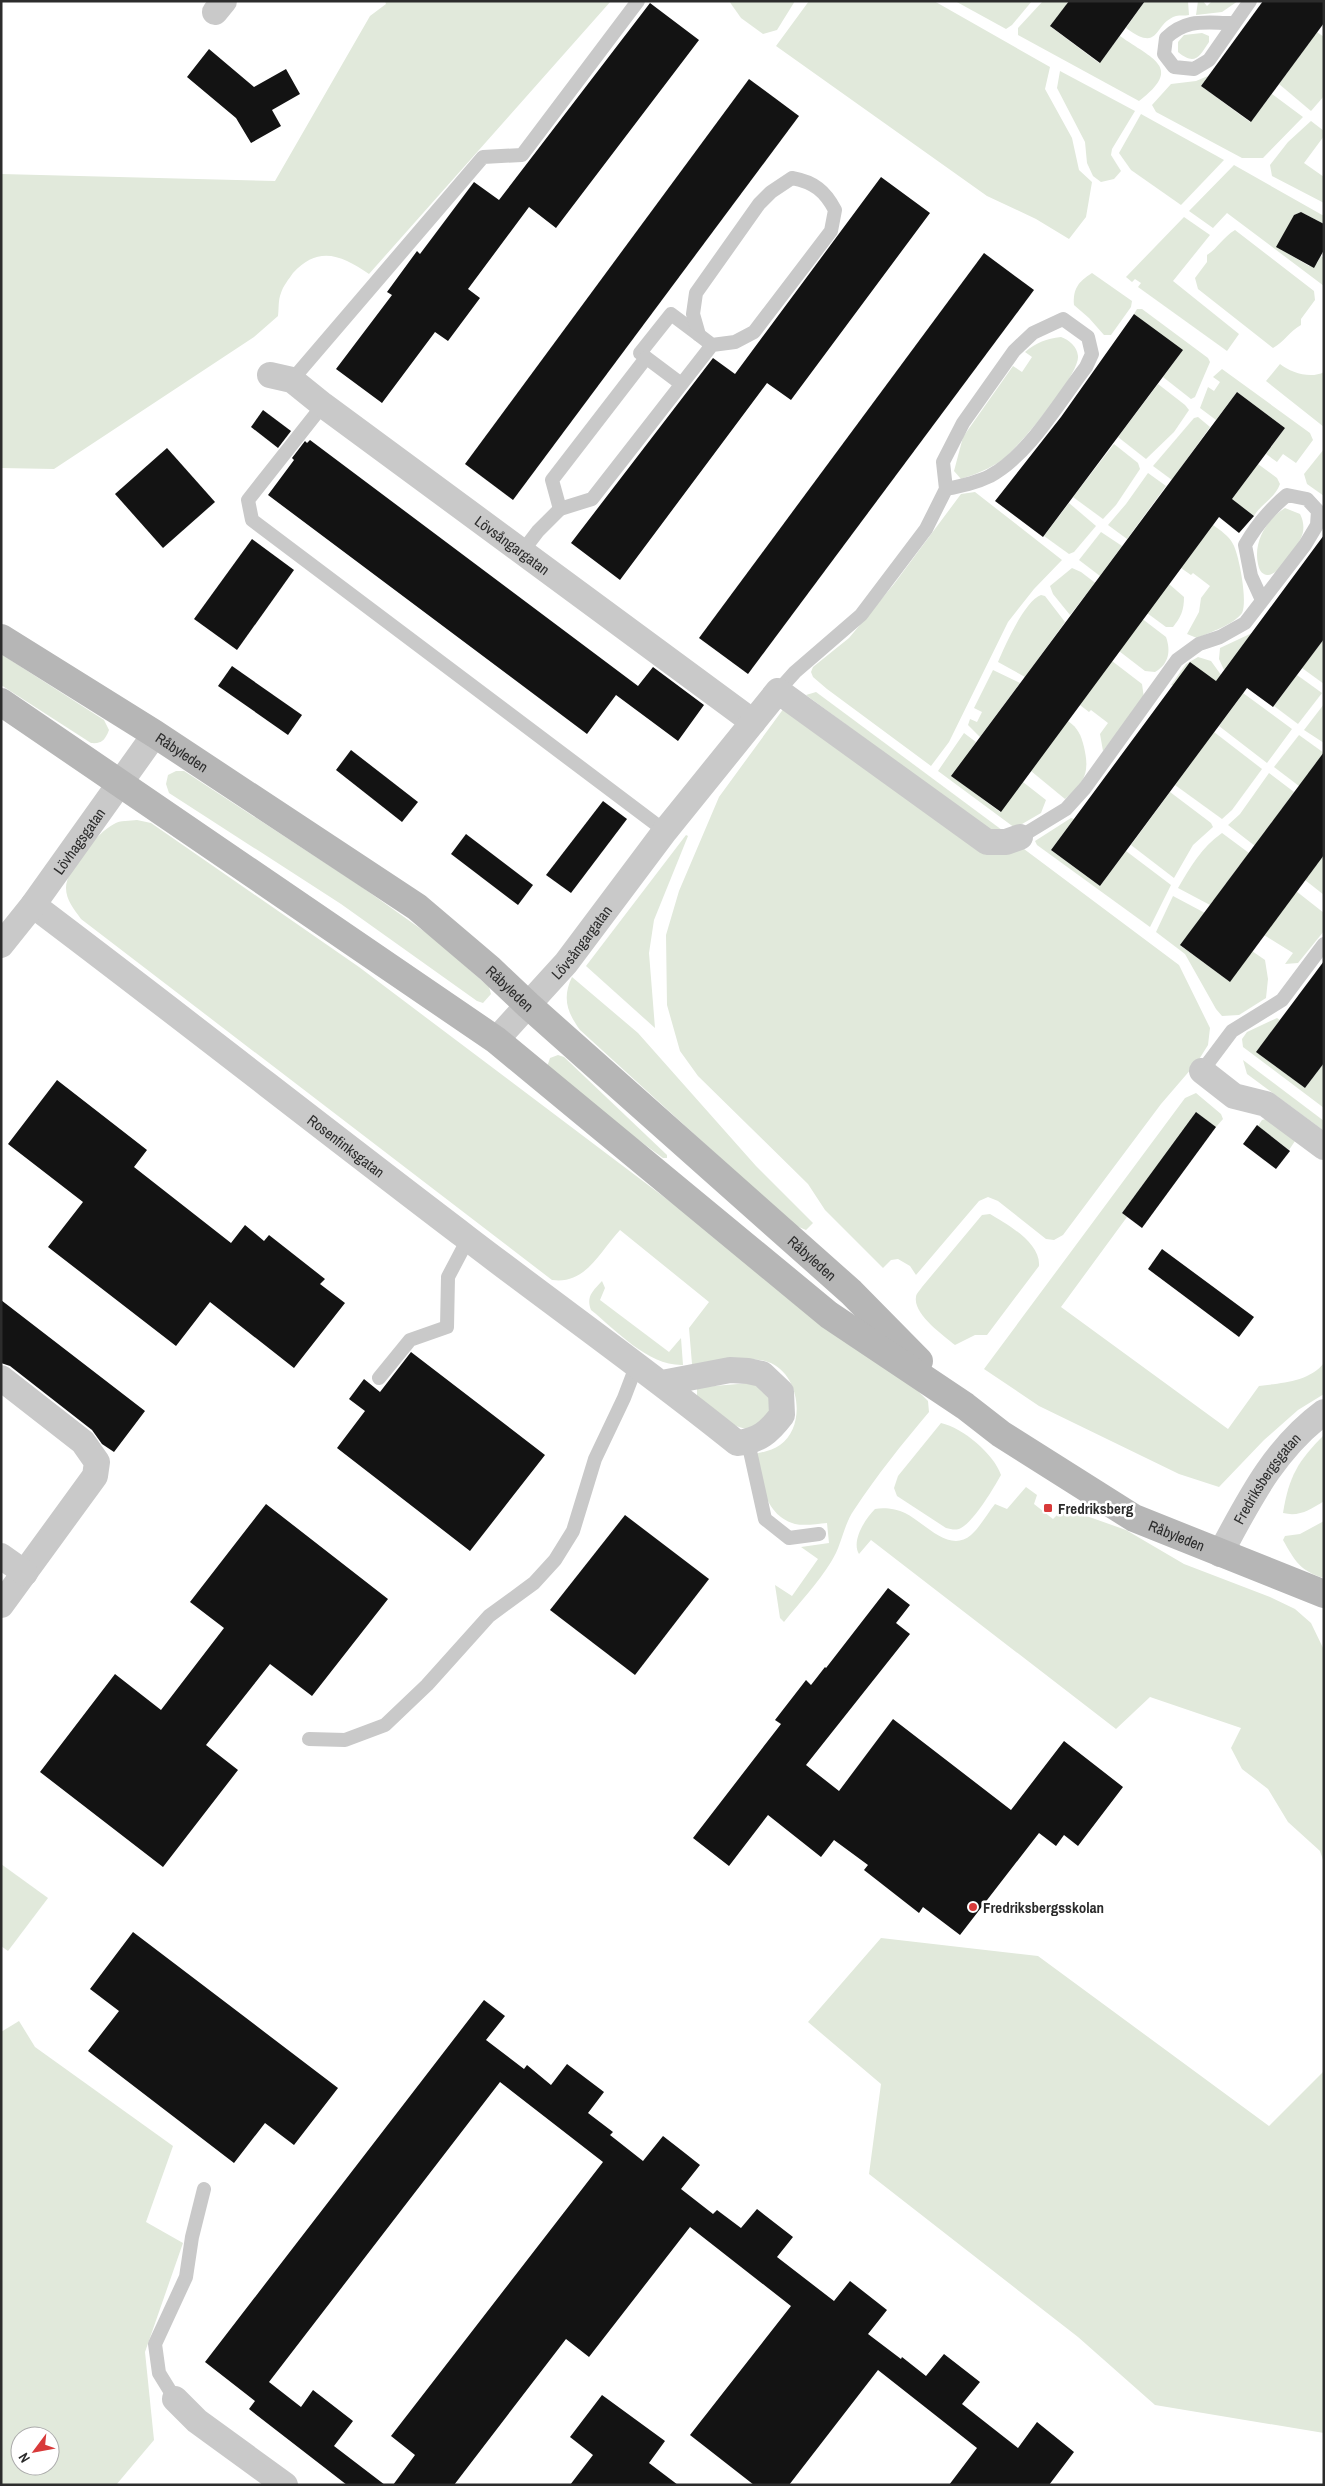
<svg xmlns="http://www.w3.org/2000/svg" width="1325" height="2486" font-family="'Archivo Narrow',sans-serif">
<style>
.green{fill:#e1e9db;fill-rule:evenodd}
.building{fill:#131313}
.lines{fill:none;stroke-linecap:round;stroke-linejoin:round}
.lane{stroke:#c9c9c9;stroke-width:14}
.street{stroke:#c9c9c9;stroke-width:26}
.secondary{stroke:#b6b6b6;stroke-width:28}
.poi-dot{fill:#d83a3a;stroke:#fff;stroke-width:2}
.labels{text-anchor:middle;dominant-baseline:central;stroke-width:5;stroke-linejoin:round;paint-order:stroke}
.street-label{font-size:15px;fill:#2c2c2c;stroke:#fff}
.poi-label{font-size:15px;font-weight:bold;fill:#2c2c2c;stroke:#fff;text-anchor:start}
</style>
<rect width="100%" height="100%" fill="#fff"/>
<g class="green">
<path d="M385,1H611L369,274C342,255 318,245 293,273C289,279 283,286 281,293C278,300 279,309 278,316L254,337L54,469L1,468V174L275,181L370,16L386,4Z"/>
<path d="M729,1H795L777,30L763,34L741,18Z"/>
<path d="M809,1H934L1050,67L1045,89L1072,138L1079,170L1092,182L1086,217L1069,239L1036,219L987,196L776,46Z"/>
<path d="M955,1H1032L1012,25L1006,29Z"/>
<path d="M1043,1H1069L1051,27L1099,63L1120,36C1152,59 1184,67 1139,101L1018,35V28Z"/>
<path d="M1145,1H1188L1189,15C1185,16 1180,15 1176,16C1153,23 1161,54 1126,28Z"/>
<path d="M1198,1H1203L1207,6L1212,1H1238L1222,12L1196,15Z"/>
<path d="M1317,32L1324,37V96L1311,111L1279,84Z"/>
<path d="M1202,33L1209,36V42C1199,57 1195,66 1178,52V42L1184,35Z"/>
<path d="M1060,71L1135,111L1112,149L1111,155L1121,171L1114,179L1101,182L1093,176L1087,163L1085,142L1057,88Z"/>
<path d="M1208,76L1201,86L1250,122L1272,94L1303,117L1263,158H1242L1156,112L1152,105L1171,84L1196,81Z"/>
<path d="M1141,114L1224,160L1181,205L1131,170L1119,153Z"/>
<path d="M1311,121L1324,131V136L1304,163L1324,177V203L1272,176L1270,165L1288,142Z"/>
<path d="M1234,165L1324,216V224L1301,212L1294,215L1279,243L1282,250L1309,266L1317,263L1321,256L1324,258V286L1227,213L1213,228L1189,211Z"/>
<path d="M1184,217L1210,235L1173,281L1239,334L1227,351L1138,287L1141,283L1135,279L1132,282L1126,277Z"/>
<path d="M1235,230L1314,291L1315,300L1301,319V325C1290,331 1284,342 1273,348L1198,289L1195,278L1207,262V255C1218,248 1223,237 1235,230Z"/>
<path d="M1092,273L1132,301L1131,307L1111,335H1104L1089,318L1074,305C1073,289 1078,282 1092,273Z"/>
<path d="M1137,309H1142L1208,358L1210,362L1195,397L1191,399L1163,377L1182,351L1134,314Z"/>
<path d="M1061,337C1069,340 1077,346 1078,356C1080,374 1019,447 1002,460C989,469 976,474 961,479L954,471L963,437L1013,366L1022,372L1032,357L1025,352C1037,342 1046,339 1061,337Z"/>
<path d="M1280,364C1291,373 1311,379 1324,372V427L1266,381Z"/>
<path d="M1222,369L1310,433L1313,440L1296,463L1283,454L1277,462L1266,454L1285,428L1237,392L1216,420L1200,408L1208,387L1214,391L1220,382L1213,377Z"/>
<path d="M1158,384L1185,405L1189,410L1174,432L1146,459L1118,437Z"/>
<path d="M1198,417L1210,427L1172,480L1153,466L1194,418Z"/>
<path d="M1114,444L1138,463L1140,469L1116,505L1103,519L1073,497Z"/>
<path d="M1324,449V496L1307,484L1304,474Z"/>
<path d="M1258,464L1277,478L1280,484C1275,498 1261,504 1254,516L1241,506L1234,514L1226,507Z"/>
<path d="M1148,473L1166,486L1127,539L1108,525L1126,504Z"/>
<path d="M975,492L1062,560L1034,589L1008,622L949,742L931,766L827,689L813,677L811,672L813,667L849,638L894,584L961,494Z"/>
<path d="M1069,503L1096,526L1074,552L1069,554L1044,536Z"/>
<path d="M1285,508L1300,514C1303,520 1304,525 1303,532C1301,543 1278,577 1267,575C1261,574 1259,569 1258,564C1253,542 1267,519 1285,508Z"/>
<path d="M1213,525C1220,530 1229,536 1233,544C1239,554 1248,603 1242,613C1233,625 1211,632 1197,638L1187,634L1199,612L1201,598L1210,586L1193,573L1191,575L1181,568Z"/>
<path d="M1101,532L1122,546L1100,576L1079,560Z"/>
<path d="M1072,568L1081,572L1166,637C1171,651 1169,664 1155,672L1145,671L1119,651L1139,624L1091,588L1070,615L1053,594L1050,586Z"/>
<path d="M1169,584L1184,597C1184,610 1181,617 1173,627H1166L1147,613Z"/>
<path d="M1041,595L1045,596L1065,622L1025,677L998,662C1005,646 1025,600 1041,595Z"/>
<path d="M1252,633L1224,670L1219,659L1220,648Z"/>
<path d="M1324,639V684L1302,668Z"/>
<path d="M1,654L104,720L109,730C105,740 102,744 91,743L1,685Z"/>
<path d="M1198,657L1211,661L1224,679L1292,729L1267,763L1219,726L1239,699L1171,685L1186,664Z"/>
<path d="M1112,661L1142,684L1144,698L1103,751L1100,734L1108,723L1091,710L1089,712L1080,705Z"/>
<path d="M993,670L1020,683L980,737L968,725L970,719L977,722L982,712L974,708Z"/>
<path d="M1297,675L1322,693L1298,724L1274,706Z"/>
<path d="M816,692L1006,833L990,831L806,695Z"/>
<path d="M1324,704V743L1304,730Z"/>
<path d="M784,708L1024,849L1179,965L1210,1028L1208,1045L1198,1061L1161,1104L1063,1235L1054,1240L1046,1239L998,1201L988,1197L979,1201L916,1275L910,1266L898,1259L891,1260L883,1268L825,1210L808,1184L698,1076L680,1051L667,1005L666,935L679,891L719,797Z"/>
<path d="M1068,721C1078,728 1081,735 1084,747C1090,773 1085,782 1065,799L1031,771Z"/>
<path d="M1214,732L1262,769L1232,810L1222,819L1175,785Z"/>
<path d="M964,733L976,742L952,776L1000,812L1023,782L1046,800L1041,813L1015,828L938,771Z"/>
<path d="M1299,735L1324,753L1299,786L1274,767Z"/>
<path d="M176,771H184L359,885L435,939L489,987L491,994L483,1003L477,1001L341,904L169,793L166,784L168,775Z"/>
<path d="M1269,773L1294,792L1255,846L1228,825L1240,814Z"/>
<path d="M1170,792L1211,823L1213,827L1193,845L1174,878L1131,845Z"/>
<path d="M1071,818L1074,819L1051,850L1100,886L1126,851L1171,885L1150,927L1037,845L1035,841Z"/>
<path d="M137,820L151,823L359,967L908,1381L928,1401L929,1412C902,1444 877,1475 854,1510C843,1526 842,1545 831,1562C818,1583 800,1602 784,1622L780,1618L775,1585L792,1596L818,1559L801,1547L829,1543L827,1523C817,1524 804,1526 795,1524C764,1515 761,1481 755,1454C764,1452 773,1450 780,1445C807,1426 800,1373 768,1362C744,1354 717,1364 692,1364L689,1328L709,1302L620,1230C600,1251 586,1285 552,1280L81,919C74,909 66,900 66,888C66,869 97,833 114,824C120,820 130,821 137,820Z"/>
<path d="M1222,833L1249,853L1210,905L1178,888C1191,866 1201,848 1222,833Z"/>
<path d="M686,835L688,836L654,920L649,953L655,1028L586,966Z"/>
<path d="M1324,855V895L1305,880Z"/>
<path d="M1296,891L1324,913V931L1298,963L1285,964L1293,953L1264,935Z"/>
<path d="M1173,896L1205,913L1181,946L1229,981L1252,951L1265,960L1268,979L1266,998L1239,1015L1222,1016L1216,1009L1185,954L1156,932Z"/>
<path d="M572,977L638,1033L756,1166L813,1223L806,1230L794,1225L580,1030C567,1012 562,998 572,977Z"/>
<path d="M1277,1018L1280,1020L1257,1052L1305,1088L1324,1063V1108L1243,1047L1242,1039L1247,1032Z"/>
<path d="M558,1055L564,1057L667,1155V1158H663L551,1076L547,1067L550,1058Z"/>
<path d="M1243,1060L1324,1121V1131L1247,1074Z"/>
<path d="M1196,1093L1221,1114L1223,1119L1216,1127L1197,1113L1122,1213L1127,1217L1061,1307L1228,1429L1259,1386C1281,1383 1309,1382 1324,1363V1394L1298,1410L1264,1440L1219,1487L1179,1474L1039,1406L984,1369L1185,1098Z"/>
<path d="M1266,1119L1295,1141L1289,1150L1258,1126L1262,1120Z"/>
<path d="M990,1214C1007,1224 1041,1243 1039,1266L987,1335H975L955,1345C943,1335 913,1314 916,1297C916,1294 920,1290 922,1287L982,1215Z"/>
<path d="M602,1281L605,1288L600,1300L669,1352L681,1338L683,1365C648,1366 616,1330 591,1310C586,1296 593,1291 602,1281Z"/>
<path d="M750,1383C763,1388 769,1394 774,1408L759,1429C733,1433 716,1411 697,1396V1389L702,1387Z"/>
<path d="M941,1423C963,1428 994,1454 1001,1475C993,1489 975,1520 961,1528C956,1531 951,1529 946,1528L897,1496L894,1488L898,1476Z"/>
<path d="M1324,1435V1501C1310,1510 1299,1517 1283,1513C1289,1476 1298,1461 1324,1435Z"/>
<path d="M1026,1487L1037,1495L1034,1504L1053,1519L1064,1508L1126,1530L1184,1564L1270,1597L1295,1609L1311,1623L1324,1650V1863L1320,1851L1288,1822L1268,1789L1242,1769L1231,1748L1241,1728L1150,1697L1116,1729L871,1540L859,1554C851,1541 865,1519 875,1509C884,1507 897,1509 905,1513C924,1522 949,1554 971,1535C980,1527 987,1514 995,1504L1007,1509Z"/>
<path d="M1324,1521V1578C1300,1571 1295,1561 1283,1540L1285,1536L1300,1534Z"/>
<path d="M1,1864L48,1898L8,1951L1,1946Z"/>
<path d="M881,1938L1038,1956L1269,2126L1324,2071V2433L1155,2405L1078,2337L869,2174L881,2084L808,2022Z"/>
<path d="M19,2021L35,2047L173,2146L146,2222L183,2243L145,2352L154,2440L116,2485H1V2032ZM20,2436H50V2466H20Z"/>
</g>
<g class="building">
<path d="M1069,1H1145L1100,63L1050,26Z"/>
<path d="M1263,1H1324V23L1251,122L1201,86Z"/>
<path d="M650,3L699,40L556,228L529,207L468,289L480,298L448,341L435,332L382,403L336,369L392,295L387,292L417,251L420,254L474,182L499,200Z"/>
<path d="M209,49L254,87L286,69L300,94L272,110L281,126L251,143L236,118L187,77Z"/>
<path d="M749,79L799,116L513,500L465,464Z"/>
<path d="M881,177L930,213L791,400L767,383L620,580L571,543L713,358L735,374Z"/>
<path d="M1301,212L1324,224V250L1314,268L1276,247L1294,215Z"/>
<path d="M984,253L1034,290L748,674L699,638Z"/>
<path d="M1134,314L1183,350L1043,537L995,501L1061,417Z"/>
<path d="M1237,392L1285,428L1232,499L1254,516L1239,533L1219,517L1001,812L951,776Z"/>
<path d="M263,410L291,431L278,448L251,427Z"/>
<path d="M310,440L638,686L653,667L704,705L678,741L616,695L587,734L268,495L294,460L292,458L305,441L307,443Z"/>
<path d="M167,448L215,502L163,548L115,494Z"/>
<path d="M1324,535V639L1273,707L1247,688L1100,886L1051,850L1190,662L1216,681Z"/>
<path d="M252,539L294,570L237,650L194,619Z"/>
<path d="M232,666L302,715L288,735L218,686Z"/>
<path d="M351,750L418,802L402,822L336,770Z"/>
<path d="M1324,752V855L1230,982L1180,945Z"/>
<path d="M603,801L627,819L571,893L546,875Z"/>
<path d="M466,834L533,885L518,905L451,854Z"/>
<path d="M1324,961V1063L1305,1088L1256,1052Z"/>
<path d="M57,1080L147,1150L134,1167L231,1243L245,1225L264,1241L269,1235L325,1279L320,1284L345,1303L294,1368L210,1302L176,1346L48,1247L83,1202L8,1144Z"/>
<path d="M1196,1112L1216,1127L1142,1228L1122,1213Z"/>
<path d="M1257,1125L1290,1151L1276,1169L1243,1144Z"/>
<path d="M1162,1249L1254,1317L1239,1337L1148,1269Z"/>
<path d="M1,1300L145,1411L114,1452L102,1444L92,1430L10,1366L1,1363Z"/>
<path d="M411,1352L545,1455L470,1551L337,1448L365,1411L349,1399L364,1379L380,1392Z"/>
<path d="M266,1504L388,1599L312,1696L270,1664L206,1745L238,1770L163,1867L40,1772L115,1674L161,1710L224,1628L190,1602Z"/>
<path d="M625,1515L709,1579L635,1675L550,1610Z"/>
<path d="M888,1588L910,1605L896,1623L910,1634L806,1765L839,1791L893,1719L1011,1810L1064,1741L1123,1787L1078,1846L1064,1835L1056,1846L1039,1833L960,1935L923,1907L919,1913L864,1870L868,1865L834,1840L821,1857L768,1815L729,1866L693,1838L781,1724L775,1720L806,1680L811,1685L825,1667L826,1668Z"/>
<path d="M133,1932L338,2088L294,2145L265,2123L234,2163L88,2051L119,2011L90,1989Z"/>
<path d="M484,2000L505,2016L486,2040L524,2069L527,2065L551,2085L567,2064L604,2092L588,2113L613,2132L610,2135L643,2161L663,2136L681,2150L700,2165L681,2189L713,2214L717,2210L741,2228L757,2209L793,2237L777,2257L834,2301L850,2281L887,2310L868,2334L901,2359L902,2357L926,2376L944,2354L980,2382L962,2404L1018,2448L1037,2422L1074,2452L1049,2485H949L977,2448L878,2370L789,2485H754L690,2435L791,2306L690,2227L589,2357L566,2339L454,2485H393L415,2455L391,2436L603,2162L500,2082L269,2382L301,2407L313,2390L353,2421L334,2446L385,2485H347L249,2409L255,2401L205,2362Z"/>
<path d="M602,2395L665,2441L649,2463L678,2485H570L593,2455L570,2437Z"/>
</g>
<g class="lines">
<g class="lane">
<path d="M1232,23C1205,23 1187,18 1166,38L1164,54L1174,67L1194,69L1209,60L1250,1"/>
<path d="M292,380L483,157L522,155L638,1"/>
<path d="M680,383L640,353L671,314L699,335"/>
<path d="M323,405L248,500L252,520L665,831"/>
<path d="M560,509L552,480L646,358"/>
<path d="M522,552L538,531L560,509L592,499L712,345L735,342L754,332L831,231L835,210C825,191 814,182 792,178L771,192L759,204L696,293L693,314L699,335L712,345"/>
<path d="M778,691L795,672L861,615L926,529L946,489L943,462L963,423L1014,351L1033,333L1063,319L1088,337L1092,354L1086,367C1059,402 1029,455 990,476C976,483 961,486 946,489"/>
<path d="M1020,837L1066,809L1085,788L1177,660L1199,644L1220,637L1245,623L1305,545L1317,525L1318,511L1307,499L1287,495C1270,509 1256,526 1245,545L1251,576L1262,600"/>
<path d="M1202,1071L1232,1031L1282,1000L1324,944"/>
<path d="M379,1378L410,1340L447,1327L448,1277L468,1239"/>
<path d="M748,1442L765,1519L789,1538L819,1534"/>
<path d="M309,1739L345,1740L385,1725L427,1685L489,1616L534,1583L555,1560L573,1531L595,1459L624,1398L637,1364"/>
<path d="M175,2399L159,2373L155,2344L186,2277L192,2237L204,2189"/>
</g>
<g class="street">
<path d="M215,12L224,1"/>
<path id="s1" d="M270,375L292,380L323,405L753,722"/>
<path id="s2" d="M33,905C179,1015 322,1128 467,1238C557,1307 649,1372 737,1443C759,1441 769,1432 782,1415L781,1392L762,1374L748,1371L730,1370L662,1383"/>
<path id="s3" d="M1,945L33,905L155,734"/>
<path id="s4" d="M496,1040L566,963L665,831L778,691L987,842H1006L1020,837"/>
<path d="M1202,1071L1234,1096L1266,1104L1324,1147"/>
<path d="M1,1378L83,1442L97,1462L95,1476L1,1605"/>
<path id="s5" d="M1220,1554C1249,1500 1274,1449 1324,1412"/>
<path d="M1,1556L25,1573"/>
<path d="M175,2399L197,2421L285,2485"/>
</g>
<g class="secondary">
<path id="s6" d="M1,638L155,734L417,907L490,969L528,1005L851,1292L919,1361"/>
<path id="s7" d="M1,702L496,1040L829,1315L965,1406L1001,1434L1134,1518L1324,1594"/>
</g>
</g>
<g class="poi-dot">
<rect x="1043" y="1503" width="10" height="10" rx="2.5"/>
<circle cx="973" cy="1907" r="5"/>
</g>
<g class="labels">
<g class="street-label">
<text stroke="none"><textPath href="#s1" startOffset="298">Lövsångargatan</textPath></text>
<text stroke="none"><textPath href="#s6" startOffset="214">Råbyleden</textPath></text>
<text stroke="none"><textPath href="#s3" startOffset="130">Lövhagsgatan</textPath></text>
<text stroke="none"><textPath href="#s4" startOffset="130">Lövsångargatan</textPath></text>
<text stroke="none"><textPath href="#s6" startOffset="619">Råbyleden</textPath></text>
<text stroke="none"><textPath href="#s2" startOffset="395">Rosenfinksgatan</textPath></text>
<text stroke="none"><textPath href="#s6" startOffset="1024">Råbyleden</textPath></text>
<text stroke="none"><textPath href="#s5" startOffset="89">Fredriksbergsgatan</textPath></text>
<text stroke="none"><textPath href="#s7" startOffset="1444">Råbyleden</textPath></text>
</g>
<g class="poi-label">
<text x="1058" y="1508">Fredriksberg</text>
<text x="983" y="1907">Fredriksbergsskolan</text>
</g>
</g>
<rect width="1325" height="2486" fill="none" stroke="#2c2c2c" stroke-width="5"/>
<g transform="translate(35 2451) rotate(238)"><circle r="24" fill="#ffffff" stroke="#ababab"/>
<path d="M0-4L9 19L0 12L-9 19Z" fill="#d83a3a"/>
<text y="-8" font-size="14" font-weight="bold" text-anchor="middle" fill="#2c2c2c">N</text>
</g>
</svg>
